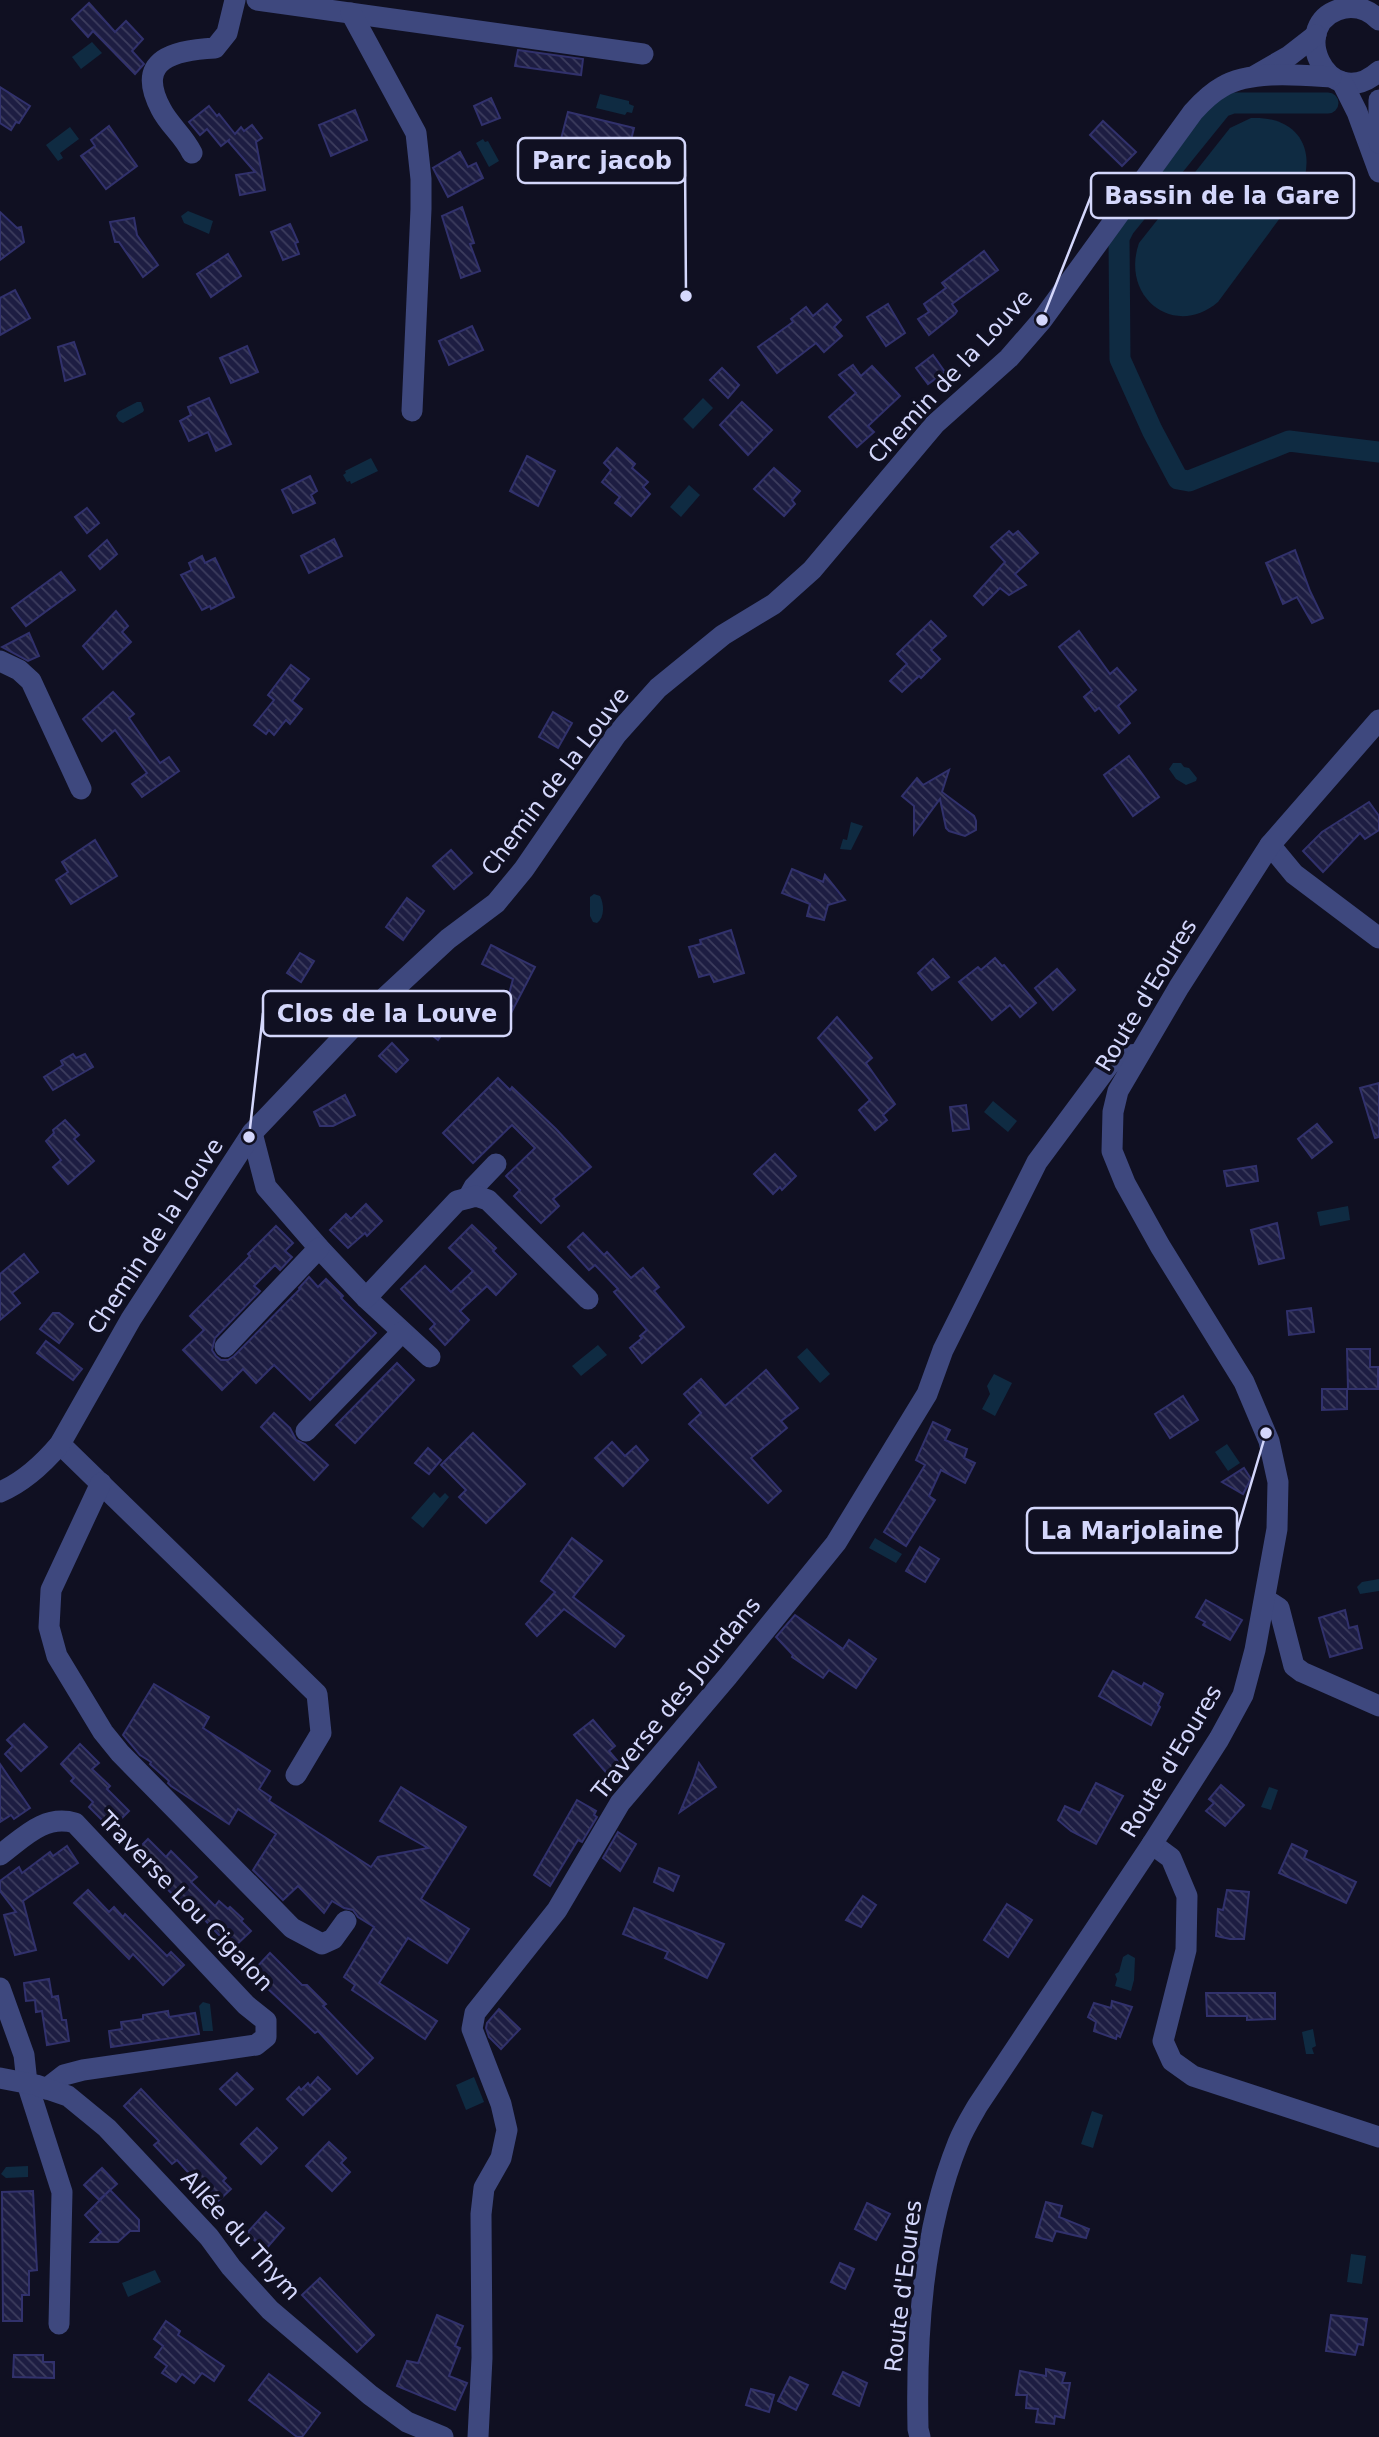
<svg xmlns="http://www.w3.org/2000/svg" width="1379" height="2437" font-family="'DejaVu Sans',sans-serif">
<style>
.water{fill:#0f2b42}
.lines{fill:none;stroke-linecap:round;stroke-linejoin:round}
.canal{stroke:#0f2b42;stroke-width:21}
.building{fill:url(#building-back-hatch);stroke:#31316c;stroke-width:2}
.minor{stroke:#3e487e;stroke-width:21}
.labels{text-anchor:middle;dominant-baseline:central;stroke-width:7;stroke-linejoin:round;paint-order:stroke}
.street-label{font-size:23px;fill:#d4d7fc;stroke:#101022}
.leader{fill:none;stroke:#d4d7fc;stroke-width:2.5}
.callout-dot{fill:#d4d7fc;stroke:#101022;stroke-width:2.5}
.callout{fill:#101022;stroke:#d4d7fc;stroke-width:2.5}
.callout-label{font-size:24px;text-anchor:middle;font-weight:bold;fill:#d4d7fc}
</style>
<defs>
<pattern id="building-back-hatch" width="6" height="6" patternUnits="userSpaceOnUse" patternTransform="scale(1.75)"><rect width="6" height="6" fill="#1d1d42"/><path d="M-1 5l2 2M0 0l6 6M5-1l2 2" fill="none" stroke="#3d3d5e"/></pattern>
</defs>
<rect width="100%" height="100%" fill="#101022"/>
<g class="water">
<path d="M92,42L102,53L81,69L72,57Z"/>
<path d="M600,94L629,101V104L634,106L632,113L627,112L625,115L596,108Z"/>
<path d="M1251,118C1298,116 1318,150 1300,191L1218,302C1175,339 1120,298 1139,243L1230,128Z"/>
<path d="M70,127L79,139L60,153L63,158L58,161L46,145Z"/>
<path d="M483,139L485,142L488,141L499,161L489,167L476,143Z"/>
<path d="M188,211L213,221L209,234L184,223L181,216Z"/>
<path d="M703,398L713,408L693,429L683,419Z"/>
<path d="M137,402H141L144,410L143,412L123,423L119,421L116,416L118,412Z"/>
<path d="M371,458L378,471L351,484L350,481L347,482L343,475L346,473L345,471Z"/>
<path d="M689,485L700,495L681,517L670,507Z"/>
<path d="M1173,763H1181L1184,767L1189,768L1197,778L1196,781L1186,785L1176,779L1169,769Z"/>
<path d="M851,822L863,826L851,850L840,849L843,839L847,840Z"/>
<path d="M594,894L600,896C604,904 605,917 597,923L593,922L590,916V897Z"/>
<path d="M993,1101L1017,1121L1008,1132L984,1112Z"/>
<path d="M1348,1206L1350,1220L1320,1226L1317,1212Z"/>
<path d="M598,1345L607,1355L581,1376L572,1366Z"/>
<path d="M807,1348L830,1374L820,1383L797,1357Z"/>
<path d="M994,1374L1012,1383L995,1416L982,1409L990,1394L987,1386Z"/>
<path d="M1227,1444L1240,1463L1228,1471L1215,1452Z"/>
<path d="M434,1492L440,1498L445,1493L449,1497L423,1528L411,1518Z"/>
<path d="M875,1538L902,1554L896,1563L869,1548Z"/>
<path d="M1379,1579V1591L1360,1594L1357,1587L1362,1582Z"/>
<path d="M1269,1787L1278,1790L1271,1810L1261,1807Z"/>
<path d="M1128,1954L1135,1958L1134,1980L1131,1991L1115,1986L1117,1979L1115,1974L1119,1972L1123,1957Z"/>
<path d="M203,2002L210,2004L213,2031H203L199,2006Z"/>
<path d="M1313,2029L1316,2046L1312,2048L1314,2054H1306L1302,2032Z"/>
<path d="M474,2077L484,2102L466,2110L456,2085Z"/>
<path d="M1092,2111L1103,2115L1093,2148L1081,2144Z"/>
<path d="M28,2166V2177L6,2178L1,2174L6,2167Z"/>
<path d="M1351,2254L1366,2256L1362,2284L1347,2282Z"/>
<path d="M155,2270L161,2282L128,2297L122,2283Z"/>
</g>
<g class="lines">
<path class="canal" d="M1328,103H1233L1222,107L1124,228L1119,238L1120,359L1152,430L1178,479L1189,481L1289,441L1379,452"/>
</g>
<g class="building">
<path d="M89,3L115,32L126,21L143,39L132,51L144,64L135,74L93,31L88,37L72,19Z"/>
<path d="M518,50L583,59L581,75L515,66Z"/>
<path d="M0,87L30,106L19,123L16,122L11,130L0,123Z"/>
<path d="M491,98L500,118L482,125L474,106Z"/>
<path d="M209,106L217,116L219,114L235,134L241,127L244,131L252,125L262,138L256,142L265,190L240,195L236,175L255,172L228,141L230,139L221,146L207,129L200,135L189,122Z"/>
<path d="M355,110L367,140L331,156L319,125Z"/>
<path d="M568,112L634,128L627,156L561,139Z"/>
<path d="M1103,121L1136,152L1122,166L1090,135Z"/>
<path d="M109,126L137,166L106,189L81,156L95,146L91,140Z"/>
<path d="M460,152L468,167L476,163L483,178L448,197L433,168Z"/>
<path d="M462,207L474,243L470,244L480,271L461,278L442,216Z"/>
<path d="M0,212L17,228L21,227L24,242L0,260Z"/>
<path d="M134,218L137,235L158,265L143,277L119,242H115L110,222Z"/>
<path d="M290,224L298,242L295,243L299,254L283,260L271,232Z"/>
<path d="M984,251L998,270L952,304L957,311L955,314L929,335L918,319L929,312L924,304L946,288L942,283Z"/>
<path d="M228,254L241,276L211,297L197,274Z"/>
<path d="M15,290L30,318L0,335V298Z"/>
<path d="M827,304L841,320L834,327L842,336L824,352L816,343L777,373L758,347L793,322L791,319L806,307L813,316Z"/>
<path d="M888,304L905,333L886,346L867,317Z"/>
<path d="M472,326L483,350L449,365L439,341Z"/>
<path d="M74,342L85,374L65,381L58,347Z"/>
<path d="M247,346L258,372L231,383L220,358Z"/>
<path d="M933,355L945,372L928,384L916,368Z"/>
<path d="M853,365L861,376L872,366L900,396L868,426L874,432L857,447L829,417L856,393L839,375Z"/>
<path d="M722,368L739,385L728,398L710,380Z"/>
<path d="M209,398L231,444L216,451L208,432L189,441L180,421L191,415L188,407Z"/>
<path d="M742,402L772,430L748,455L720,425Z"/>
<path d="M617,448L635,464L632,468L648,482L643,487L650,494L631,516L615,503L620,497L602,482L611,470L604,463Z"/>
<path d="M527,456L555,471L538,506L510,491Z"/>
<path d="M774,468L800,491L792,500L795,504L784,516L754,489Z"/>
<path d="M310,476L317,491L311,495L315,503L293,513L282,490Z"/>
<path d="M87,508L99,523L87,533L75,517Z"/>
<path d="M1009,531L1013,535L1018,531L1038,553L1015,574L1026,585L1009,595L1000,588L983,605L974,596L1005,562L991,547Z"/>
<path d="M334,539L342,556L309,573L301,556Z"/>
<path d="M107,540L117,554L100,569L89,556Z"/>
<path d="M1295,550L1310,591L1323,618L1312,623L1297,597L1283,604L1266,563Z"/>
<path d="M202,556L205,563L215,558L234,597L211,609L210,606L202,610L181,575L192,570L189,563Z"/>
<path d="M61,572L75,590L26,626L12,608Z"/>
<path d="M116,611L128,626L122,632L131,642L103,669L83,646Z"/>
<path d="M931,621L946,636L931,650L940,659L921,678L919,676L902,692L890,681L907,664L897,654Z"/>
<path d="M1079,631L1110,674L1117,668L1136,690L1118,706L1130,723L1119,733L1099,708L1095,711L1084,697L1092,690L1059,647Z"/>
<path d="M29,633L39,656L28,661L2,647Z"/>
<path d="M291,665L309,679L292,701L302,709L290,724L286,720L274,735L269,730L266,734L254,725L274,700L268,695Z"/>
<path d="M113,692L134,714L129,718L160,763L169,757L179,771L142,797L132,784L147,773L115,730L102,741L83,719Z"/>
<path d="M553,712L572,723L558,748L539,737Z"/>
<path d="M1129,756L1159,797L1133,816L1104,775Z"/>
<path d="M949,770L942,792L974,816L976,821V830L965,836L949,831L946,828L940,799L914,834V806L902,796L917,778L923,785Z"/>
<path d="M1369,802L1379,816V830L1365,839L1360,833L1323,872L1303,851L1322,832Z"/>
<path d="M95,840L117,876L71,904L56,880L68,872L62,862Z"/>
<path d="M451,850L472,873L454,889L433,866Z"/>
<path d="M792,869L823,882L825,875L845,900L828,905L824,920L807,916L810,904L782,893Z"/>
<path d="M407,898L424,911L403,940L386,927Z"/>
<path d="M731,930L744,973L714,982L710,974L699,977L689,947L701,944L700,940Z"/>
<path d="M491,945L535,967L510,1015L504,1013L513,979L482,964Z"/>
<path d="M300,953L314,961L301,982L287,973Z"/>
<path d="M995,958L1002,966L1004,965L1036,1003L1020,1017L1010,1005L992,1020L959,982L978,967L981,970Z"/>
<path d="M933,959L949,977L932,990L918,973Z"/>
<path d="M1057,969L1075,990L1053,1010L1035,988Z"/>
<path d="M424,1000L451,1021L438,1040L417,1023L420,1020L413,1013Z"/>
<path d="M837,1017L872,1058L866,1063L895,1104L883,1115L887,1120L875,1130L859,1110L870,1100L818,1038Z"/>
<path d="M392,1043L408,1060L396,1072L379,1056Z"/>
<path d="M73,1054L76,1058L85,1054L93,1067L53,1090L44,1077L63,1065L61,1061Z"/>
<path d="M498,1078L510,1090L512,1087L556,1129L591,1167L553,1199L559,1206L541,1223L514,1196L520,1190L506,1176L535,1148L512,1125L473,1163L443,1133Z"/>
<path d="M1379,1083V1137L1375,1138L1360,1088Z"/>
<path d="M345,1095L355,1115L333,1126H320L314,1112Z"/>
<path d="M966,1105L969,1129L953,1131L950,1107Z"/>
<path d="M65,1120L79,1135L74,1139L94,1161L68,1184L53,1167L61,1160L46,1141L54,1133L53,1130Z"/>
<path d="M1317,1124L1332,1142L1312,1158L1298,1139Z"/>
<path d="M775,1154L796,1176L782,1190L780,1187L773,1194L754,1174Z"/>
<path d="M1256,1166L1258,1181L1227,1186L1224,1171Z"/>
<path d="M366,1204L382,1221L367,1236L365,1233L348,1248L330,1230L346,1214L351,1219Z"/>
<path d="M1277,1223L1284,1258L1259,1264L1251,1230Z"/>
<path d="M472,1225L496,1248L493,1251L516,1274L496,1295L487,1286L460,1311L469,1320L445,1345L430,1329L435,1324L401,1289L425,1266L451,1292L473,1271L449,1248Z"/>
<path d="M276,1226L293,1243L285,1251L292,1257L280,1270L275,1265L254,1286L260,1291L215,1338L212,1350L216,1356L221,1360H228L234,1356L300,1289L299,1288L309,1277L318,1287L326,1279L343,1296L341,1298L376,1333L310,1400L274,1365L256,1383L243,1369L222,1390L183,1350L204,1330L190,1316L250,1256L248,1254Z"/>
<path d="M583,1233L604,1255L607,1252L631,1278L643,1268L659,1287L654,1291L684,1327L642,1363L630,1348L642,1338L640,1336L647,1330L614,1292L618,1289L595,1265L589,1270L568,1247Z"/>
<path d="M24,1254L38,1272L12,1293L20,1303L0,1320V1274Z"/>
<path d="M1311,1308L1314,1332L1289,1335L1287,1311Z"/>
<path d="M53,1313H59L73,1324L59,1343L40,1329Z"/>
<path d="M46,1341L82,1369L73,1380L37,1353Z"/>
<path d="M1347,1349H1370V1367H1378V1389H1348Z"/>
<path d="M397,1363L414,1380L355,1443L336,1425Z"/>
<path d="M766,1370L798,1408L781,1421L787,1428L751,1458L781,1491L768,1503L689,1424L701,1413L684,1394L701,1379L725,1406Z"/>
<path d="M1322,1389H1347V1409L1322,1410Z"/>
<path d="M1183,1396L1198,1420L1170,1438L1155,1414Z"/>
<path d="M274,1413L290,1428L296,1440L305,1444L328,1465L314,1480L261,1427Z"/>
<path d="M933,1422L950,1430L945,1440L967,1449L964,1458L975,1463L965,1483L941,1470L929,1496L935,1500L906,1546L884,1532L925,1465L916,1460Z"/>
<path d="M473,1433L525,1484L486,1523L459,1497L466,1490L441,1465Z"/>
<path d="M612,1442L625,1456L636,1446L648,1460L623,1486L595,1458Z"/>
<path d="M428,1448L441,1460L429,1474L415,1463Z"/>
<path d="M1244,1468L1251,1479L1243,1494L1222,1482Z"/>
<path d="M572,1538L602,1561L573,1597L624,1636L615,1647L564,1609L537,1636L526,1624L555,1592L541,1581Z"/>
<path d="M920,1547L939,1559L925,1582L906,1571Z"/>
<path d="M1206,1600L1242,1620L1230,1640L1203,1625L1205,1622L1196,1617Z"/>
<path d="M1345,1610L1349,1628L1357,1626L1362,1648L1330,1657L1319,1618Z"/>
<path d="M795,1615L843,1649L849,1640L876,1659L856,1688L829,1670L823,1678L792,1657L793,1655L776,1637Z"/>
<path d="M1113,1671L1142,1687L1144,1683L1163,1694L1158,1705L1160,1707L1151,1725L1099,1696Z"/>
<path d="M154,1684L209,1717L203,1728L270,1771L259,1789L271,1797L269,1801L371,1867L378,1857L428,1848L380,1821L401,1787L466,1827L421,1899L469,1929L447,1963L408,1938L379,1983L437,2021L425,2039L352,1990L355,1985L344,1977L374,1927L358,1917L353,1910L344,1908L332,1901L324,1913L298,1886L283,1900L253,1870L276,1834L238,1809L229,1824L183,1794L171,1786L168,1783L169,1781L150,1764L151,1762L140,1755L123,1735Z"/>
<path d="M593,1720L615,1746L609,1751L622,1766L609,1776L574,1735Z"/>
<path d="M24,1724L47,1747L21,1771L5,1754L13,1746L7,1740Z"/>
<path d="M80,1744L99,1763L92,1769L110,1786L107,1789L129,1811L111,1829L89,1807L93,1802L71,1781L74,1778L61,1764Z"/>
<path d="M699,1763L716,1787L680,1812L694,1778Z"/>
<path d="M0,1764L30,1808L14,1819L11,1815L0,1822Z"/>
<path d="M1096,1783L1123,1796L1096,1844L1071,1831L1058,1820L1065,1806L1080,1813Z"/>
<path d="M1221,1785L1244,1805L1225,1826L1206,1811L1214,1803L1209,1799Z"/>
<path d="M577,1800L596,1811L594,1815L597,1817L582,1842L578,1840L550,1886L534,1875Z"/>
<path d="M618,1832L636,1844L620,1871L603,1858Z"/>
<path d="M148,1839L166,1857L171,1851L197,1877L191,1882L215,1906L219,1901L228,1909L230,1907L243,1919L241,1921L251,1931L232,1949L190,1904L186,1908L133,1854Z"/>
<path d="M1292,1844L1307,1851L1304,1858L1356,1882L1346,1903L1279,1873Z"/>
<path d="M67,1846L78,1863L23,1901L36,1950L15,1955L4,1915L16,1912L0,1891V1881L19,1867L22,1873L50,1852L53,1856Z"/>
<path d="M659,1868L679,1876L673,1891L654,1882Z"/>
<path d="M88,1890L109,1912L114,1907L123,1917L125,1914L167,1956L171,1952L184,1965L163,1985L133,1954L129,1959L74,1903Z"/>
<path d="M1227,1890L1249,1892L1244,1939H1230L1216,1936L1218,1909L1223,1910Z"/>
<path d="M863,1896L876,1905L861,1927L846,1920Z"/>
<path d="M1007,1904L1032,1920L1008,1957L984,1940Z"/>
<path d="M634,1908L724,1944L707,1978L665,1958L668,1952L623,1934Z"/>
<path d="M270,1953L302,1985H307L326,2004L323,2006L373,2058L357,2074L318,2031L315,2033L265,1986L267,1983L254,1970Z"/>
<path d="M49,1979L52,1997L58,1996L62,2020H66L69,2041L47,2045L42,2011L36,2012L35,2000L26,2001L24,1983Z"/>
<path d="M1206,1993H1275V2019L1247,2020V2016H1207Z"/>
<path d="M1112,2001L1132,2007L1120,2037L1117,2035L1116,2039L1094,2031L1096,2022L1088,2017L1094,2003L1111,2008Z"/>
<path d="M499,2009L520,2029L501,2049L489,2037L486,2028L487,2023Z"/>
<path d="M168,2011L169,2017L195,2013L199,2034L111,2047L109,2031L122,2029L121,2022L143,2019V2015Z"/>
<path d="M237,2073L253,2089L236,2105L220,2089Z"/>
<path d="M318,2077L330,2089L303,2115L287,2099L299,2087L301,2090L308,2083L310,2086Z"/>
<path d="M141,2089L226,2178L223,2181L231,2189L216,2203L177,2160L172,2164L154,2145L159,2141L124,2106Z"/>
<path d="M257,2128L277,2148L261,2164L241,2144Z"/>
<path d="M329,2142L346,2158L341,2163L350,2172L332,2191L306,2166Z"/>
<path d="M102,2168L117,2184L99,2200L84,2185Z"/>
<path d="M110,2190L139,2220V2231H130L118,2242H91L101,2232L85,2215Z"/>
<path d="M33,2191L37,2270L29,2271V2295H22V2321H3L2,2192Z"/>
<path d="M1046,2202L1062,2206L1059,2217L1089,2229L1086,2238L1056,2231L1052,2241L1036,2237Z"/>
<path d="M867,2203L890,2214L876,2240L855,2229Z"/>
<path d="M266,2212L284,2228L265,2250L247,2233Z"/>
<path d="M840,2263L854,2269L845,2289L831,2282Z"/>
<path d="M320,2278L374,2335L357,2352L302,2295Z"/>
<path d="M437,2315L463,2326L455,2346L460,2348L449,2376L467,2383L455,2410L397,2386L407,2361L418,2363Z"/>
<path d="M1331,2315L1367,2319L1363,2345L1358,2344L1355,2355L1326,2351Z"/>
<path d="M166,2321L180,2331L178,2335L224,2366L214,2381L202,2373L194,2383L182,2374L176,2382L162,2373L167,2366L155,2357L163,2346L154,2339Z"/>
<path d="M14,2355H43V2362H54V2378L13,2377Z"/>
<path d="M1046,2369L1065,2373L1062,2383H1070L1064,2418L1055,2416L1054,2424L1036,2422L1038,2409L1026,2408L1027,2395H1016L1020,2371L1046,2376Z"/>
<path d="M843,2372L867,2383L859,2406L833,2394Z"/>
<path d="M269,2374L320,2413L302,2437H297L249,2400Z"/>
<path d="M790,2377L808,2385L796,2410L778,2401Z"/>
<path d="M751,2389L774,2395L769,2412L746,2405Z"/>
</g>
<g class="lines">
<g class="minor">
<path d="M257,0L643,54"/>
<path d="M351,13L416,133L421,179V209L412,411"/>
<path d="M1379,20C1370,11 1358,6 1345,8C1284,20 1327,117 1379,71"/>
<path d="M1256,75L1289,56L1316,35"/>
<path d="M1342,82L1357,112L1379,172"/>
<path d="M1379,100V143"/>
<path d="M192,153C184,136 169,125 161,109C134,58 176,50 215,48L227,33L235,0"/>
<path d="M0,661L19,670L31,681L81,789"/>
<path d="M1270,845L1294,874L1379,938"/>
<path d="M252,1133L266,1187L319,1248L366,1298L430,1357"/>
<path d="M468,1198L474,1187L496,1164"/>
<path d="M366,1298L457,1201L476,1196L488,1200L588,1299"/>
<path d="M225,1347L319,1248"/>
<path d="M306,1431L402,1332"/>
<path d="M60,1444L317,1694L321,1733L296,1775"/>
<path d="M101,1483L51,1590L49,1627L57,1656L103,1732L120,1753L292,1928L322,1944L333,1939L346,1921"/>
<path d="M0,1492C24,1482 43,1464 60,1444L131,1319L252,1133L352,1028L448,939L496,903L524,869L616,735L658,688L723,635L774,604L812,570L935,424L1009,358L1042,320L1193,112C1202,102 1211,93 1222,87C1250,70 1300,75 1331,77"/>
<path d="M1265,1599L1279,1608L1294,1666L1302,1672L1379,1706"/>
<path d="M1152,1844L1171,1858L1187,1896L1186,1950L1163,2041L1172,2061L1193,2076L1379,2137"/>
<path d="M0,1855C23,1838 44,1814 75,1823L246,2005L266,2021V2037L256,2045L83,2070L64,2075L46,2089"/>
<path d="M0,1988L24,2055L27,2083L62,2192L59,2324"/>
<path d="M0,2078L36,2085L68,2096L107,2128L209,2237L231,2267L270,2310L370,2395L407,2422L443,2437"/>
<path d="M478,2437L482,2358L481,2214L484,2188L501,2158L507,2130L501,2104L472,2029L475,2013L557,1910L620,1803L728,1676L836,1543L927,1394L943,1350L1037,1162L1109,1065L1120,1056L1139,1054"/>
<path d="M920,2437L918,2429C916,2334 922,2233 958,2143C963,2130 971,2117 978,2105L1152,1844L1219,1739L1243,1695L1255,1650L1277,1529L1278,1482L1269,1441L1244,1382L1160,1246L1125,1183L1112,1151L1113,1112L1118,1091L1179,987L1270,845L1379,720"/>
</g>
</g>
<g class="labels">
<g class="street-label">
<text transform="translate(950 376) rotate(-47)">Chemin de la Louve</text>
<text transform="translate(555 781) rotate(-53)">Chemin de la Louve</text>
<text transform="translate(1146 995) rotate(-59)">Route d'Eoures</text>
<text transform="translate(155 1236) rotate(-57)">Chemin de la Louve</text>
<text transform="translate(676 1698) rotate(-51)">Traverse des Jourdans</text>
<text transform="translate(1171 1761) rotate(-59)">Route d'Eoures</text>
<text transform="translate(186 1901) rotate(46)">Traverse Lou Cigalon</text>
<text transform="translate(241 2235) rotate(48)">Allée du Thym</text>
<text transform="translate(903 2286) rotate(-83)">Route d'Eoures</text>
</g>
</g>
<path class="leader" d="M686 296L685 160M1042 320L1091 196M249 1137L263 1013M1266 1433L1237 1531"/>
<g class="callout-dot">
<circle cx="686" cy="296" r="7"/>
<circle cx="1042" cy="320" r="7"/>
<circle cx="249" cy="1137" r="7"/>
<circle cx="1266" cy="1433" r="7"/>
</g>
<g class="callout">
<rect x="518" y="138" width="167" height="45" rx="7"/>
<rect x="1091" y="173" width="263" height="45" rx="7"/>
<rect x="263" y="991" width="248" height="45" rx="7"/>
<rect x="1027" y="1508" width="210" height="45" rx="7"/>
</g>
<g class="callout-label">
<text x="602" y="169">Parc jacob</text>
<text x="1222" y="204">Bassin de la Gare</text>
<text x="387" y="1022">Clos de la Louve</text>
<text x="1132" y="1539">La Marjolaine</text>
</g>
</svg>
